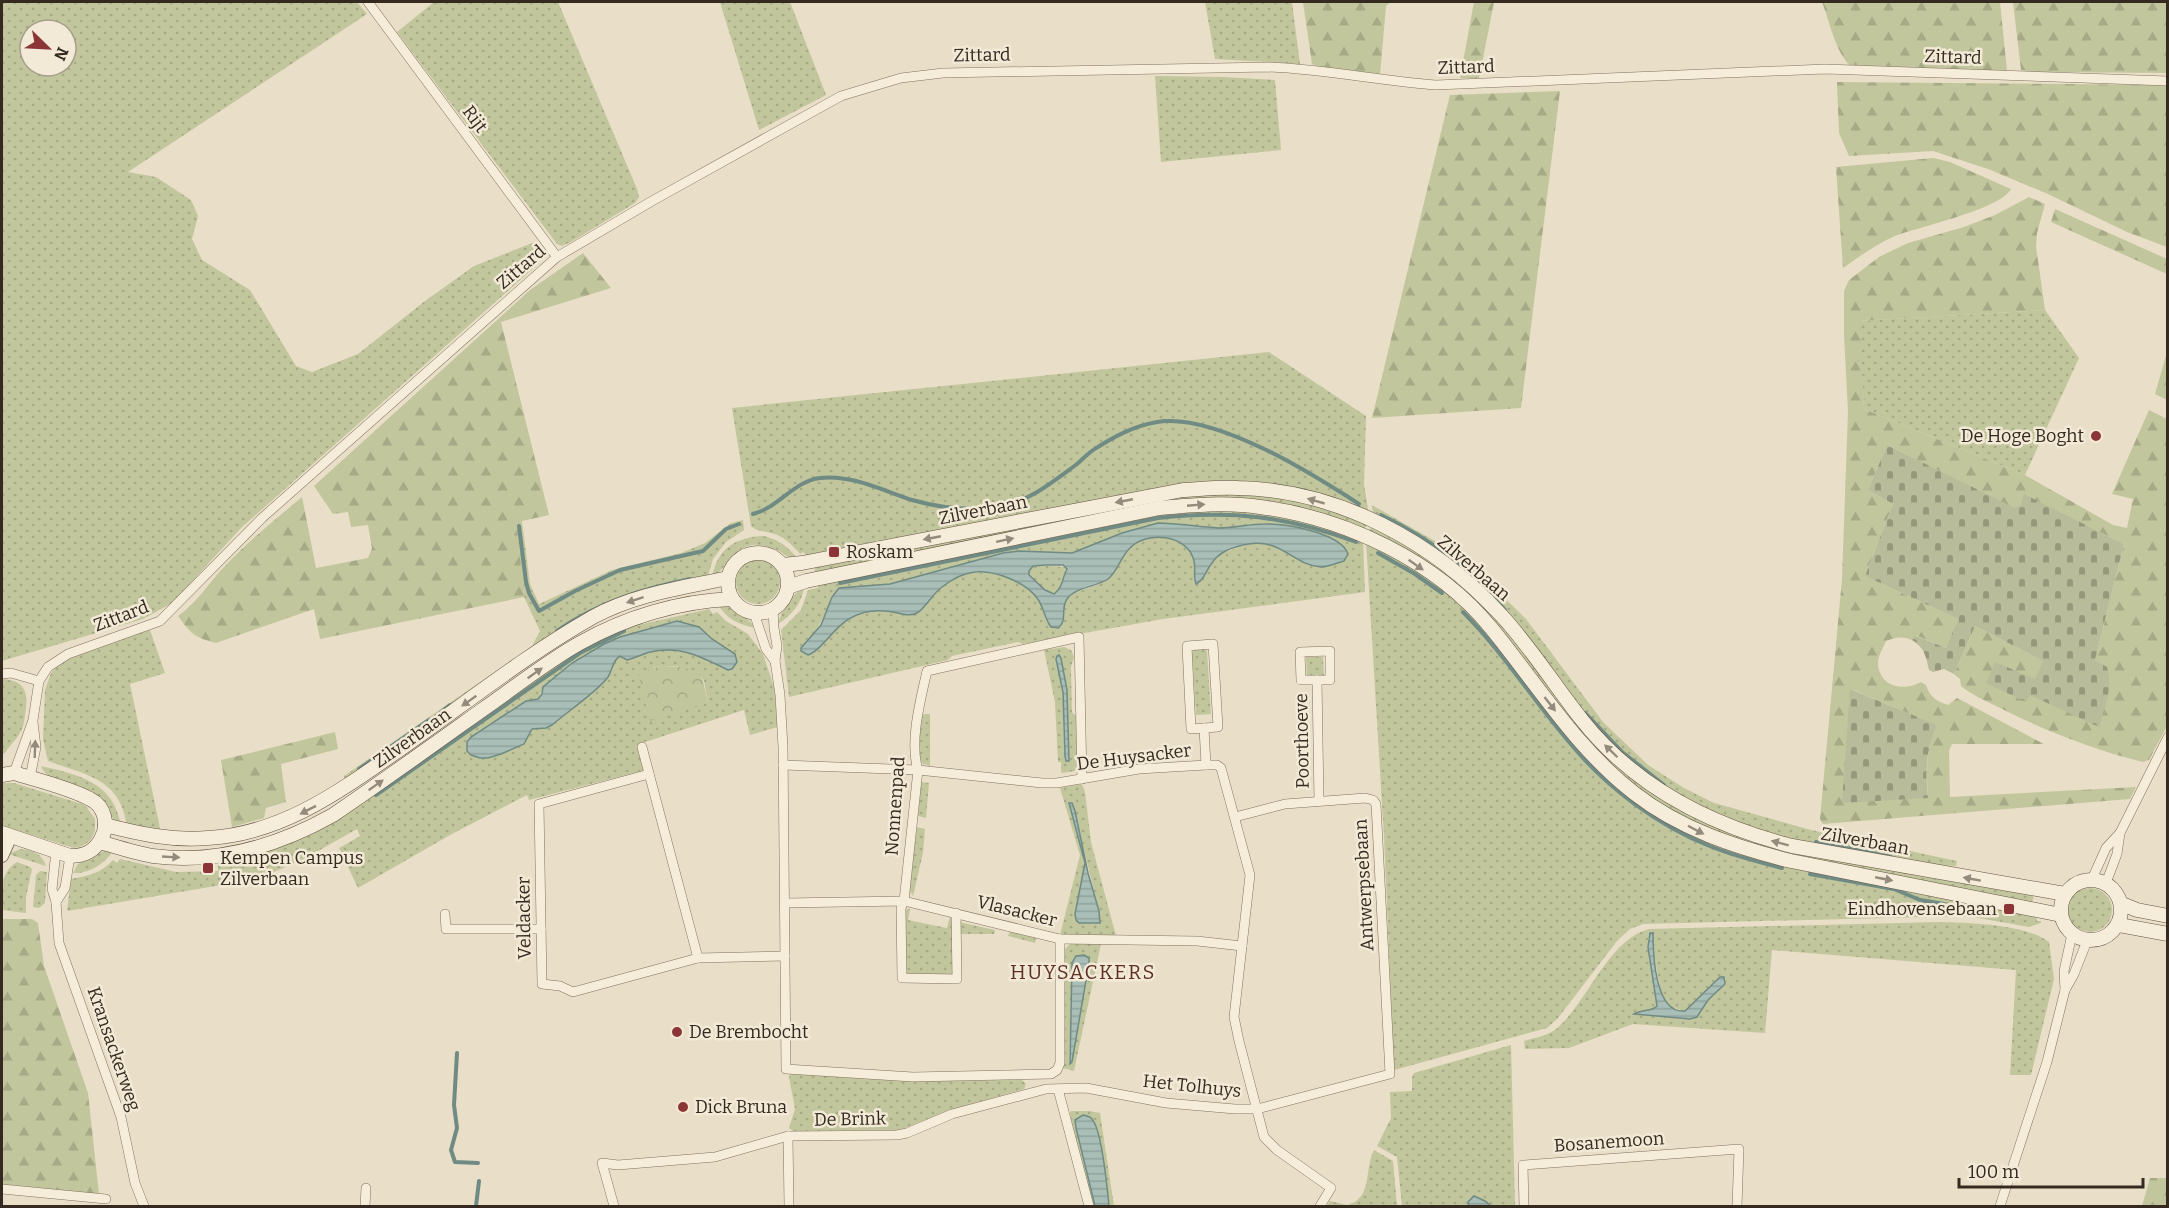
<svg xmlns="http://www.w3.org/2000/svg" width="2169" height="1208" font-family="Bitter,serif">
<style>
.grass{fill:url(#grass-dots);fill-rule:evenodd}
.forest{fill:url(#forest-firs);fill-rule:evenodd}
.cemetery{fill:url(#cemetery-stones)}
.park{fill:url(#park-crowns)}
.water{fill:url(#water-rules);stroke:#6f8b84;stroke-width:1.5;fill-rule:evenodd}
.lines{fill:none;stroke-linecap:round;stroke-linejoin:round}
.stream{stroke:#6f8b84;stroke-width:4}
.minor-casing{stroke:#83715f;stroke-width:10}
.tertiary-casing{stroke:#83715f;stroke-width:14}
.secondary-casing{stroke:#655342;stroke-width:15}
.minor{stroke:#f5ecda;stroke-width:9}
.tertiary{stroke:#f5ecda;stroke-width:12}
.secondary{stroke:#f5ecda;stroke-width:14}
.oneway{fill:#958b7d}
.poi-dot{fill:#8b3537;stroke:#f2e9d6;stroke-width:2}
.labels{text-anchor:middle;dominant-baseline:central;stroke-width:5;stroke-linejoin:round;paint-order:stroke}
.street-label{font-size:18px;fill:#352a20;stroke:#f2e9d6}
.poi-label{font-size:18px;fill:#352a20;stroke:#f2e9d6;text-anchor:start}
.neighbourhood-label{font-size:20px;letter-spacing:1.5px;fill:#5d3025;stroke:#f2e9d6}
</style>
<defs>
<pattern id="grass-dots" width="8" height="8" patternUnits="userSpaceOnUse" patternTransform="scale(1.5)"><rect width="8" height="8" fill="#c2c69c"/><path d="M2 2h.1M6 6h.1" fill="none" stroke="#a7aa86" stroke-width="1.8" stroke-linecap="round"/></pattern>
<pattern id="forest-firs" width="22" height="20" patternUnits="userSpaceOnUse" patternTransform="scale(1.5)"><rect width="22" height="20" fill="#c2c69c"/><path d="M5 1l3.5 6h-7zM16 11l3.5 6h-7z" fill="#a7aa86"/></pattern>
<pattern id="cemetery-stones" width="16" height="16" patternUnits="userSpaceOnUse" patternTransform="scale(1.5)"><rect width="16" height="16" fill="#b9bc9a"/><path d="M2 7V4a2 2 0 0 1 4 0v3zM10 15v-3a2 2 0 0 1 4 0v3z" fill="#97997d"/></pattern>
<pattern id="park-crowns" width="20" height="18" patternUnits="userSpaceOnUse" patternTransform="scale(1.5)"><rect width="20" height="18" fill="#c2c69c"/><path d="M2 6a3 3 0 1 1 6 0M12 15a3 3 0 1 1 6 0" fill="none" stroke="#a7aa86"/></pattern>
<pattern id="water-rules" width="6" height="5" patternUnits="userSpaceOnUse" patternTransform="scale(1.5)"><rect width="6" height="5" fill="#a8beb7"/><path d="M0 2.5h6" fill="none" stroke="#91a39d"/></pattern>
</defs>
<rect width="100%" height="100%" fill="#e9dec7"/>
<g class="grass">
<path d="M2,2H357L367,14L128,172L156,177L191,200L198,216L192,239L202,260L250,290L296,366L312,372L358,354L425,301L474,266L535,242L541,254L536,266L241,528L172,603L143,619L2,661ZM30,30H66V66H30Z"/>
<path d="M434,2H558L637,189L639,197L635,203L571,242L562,246L557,244L397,32Z"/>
<path d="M720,2H790L826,95L759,130Z"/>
<path d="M1205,2H1292L1300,64L1215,59Z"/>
<path d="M1155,76L1223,77L1275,80L1281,150L1161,162Z"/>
<path d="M2045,310L2079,358L2025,475L1864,409L1859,321Z"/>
<path d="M1269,352L1366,416L1364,484L1369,515L1229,484L874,547L873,542L806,555L803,552L800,554C791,544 784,536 771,533C763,531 758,532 751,526L732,408Z"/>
<path d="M1202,492L1278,496L1344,513L1369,526H1366L1363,531L1222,501L816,575L814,566Z"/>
<path d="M1372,505L1447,548L1482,576L1526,619L1603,722L1648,765L1684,788L1714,803L1811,830L1957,861L1956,866L1898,863L1793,843L1698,810L1617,753L1508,619L1373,516Z"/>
<path d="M1204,508L1288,516L1363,540L1365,592L1163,619L1023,644L1018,642L952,656L948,660L789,697L781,630L801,610L808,590L818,588V583L1151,513ZM1158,523L1222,528L1266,524L1305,530L1332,538L1344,561L1320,567L1305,562L1273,544H1249L1222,553L1194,582C1194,575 1196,566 1193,559C1184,535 1149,530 1131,547C1121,555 1119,569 1110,577C1094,592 1070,585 1062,609L1064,617L1055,629C1043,624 1044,607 1037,598C1031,590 1020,583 1011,579C985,568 955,570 935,593C930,598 923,610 917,613C907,618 895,611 885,611C852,609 833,632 812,653L807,640C824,625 826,605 839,588L890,584L1003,553L1019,551L1072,553L1122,533Z"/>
<path d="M743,520L744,530L726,542L713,559L707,579L621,601L346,784L344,776L532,646L540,631L524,597L516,527L522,521L530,584L539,604L612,570L681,553L705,543L731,523Z"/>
<path d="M1373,527L1423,552L1490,609L1578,720L1711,823L2034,895L2032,903L1745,846L1663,808L1609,766L1479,611L1366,532Z"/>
<path d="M764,536C780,540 790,548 799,561C788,560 784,552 774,549C738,534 734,562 712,578C717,548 736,537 764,536Z"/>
<path d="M1366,541L1438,583L1467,609L1583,750L1699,836L2036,917L2037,921H2041V923L2029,927L1967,916L1643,924L1630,929L1617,941L1558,1018L1547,1028L1394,1070L1384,836Z"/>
<circle cx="758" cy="582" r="22"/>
<path d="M1037,565L1066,567L1062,586L1056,593C1047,594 1035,582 1029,576L1030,568Z"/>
<path d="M804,587C802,603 792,615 778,624C781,610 792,594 804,587Z"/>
<path d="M717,603C732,606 747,617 756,628C739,625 726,619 717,603Z"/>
<path d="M709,609L713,614L717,612L726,621L748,634L763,654L774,687L778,727L750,735L744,710L639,744L645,770L529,800L527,795L450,835L358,888L339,848L360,836L357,829L302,860L257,879L67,911L71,879C89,876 101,873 113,860L117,863L120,859L176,872L218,871V865L292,841L580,647L641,619L643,624ZM677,621L689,624L735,654L725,668C702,655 678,646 651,652C643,654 635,658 627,659L620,656L614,661L607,679L552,725L546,728L532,729L524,744L488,758L480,731L526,701L538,699L542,691L572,663L586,654L604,644L643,630ZM669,666L683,667L699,674L704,681L708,702L653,667Z"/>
<path d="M150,630L165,673L130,684L161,833L127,827C121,779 87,775 48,761L43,739L45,690L51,673L66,657Z"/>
<path d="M1064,647L1071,650L1074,657L1071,667L1072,712L1076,716L1077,761L1075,771L1062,773L1061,772V762H1058L1055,702L1044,650ZM1060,656L1067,690L1069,756L1066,761L1064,748L1063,692L1056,659Z"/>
<path d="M1194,649H1205L1207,651L1211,714L1196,715L1192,653Z"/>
<path d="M1306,657H1323L1324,675L1307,676Z"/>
<path d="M2,679C26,680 29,694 25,715C24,720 24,725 22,729C18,738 10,745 5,753L2,754Z"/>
<path d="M924,714H930V766L923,764L920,759V718Z"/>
<path d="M41,766C79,775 114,782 121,826C110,819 106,804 97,798C82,790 46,782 41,766Z"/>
<path d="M921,782L929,783L926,818L918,816Z"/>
<path d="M5,783H14L85,805L95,819V831L90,841L82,846L74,848L2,826V784Z"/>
<path d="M1082,784L1085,792L1091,842L1116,936L1060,935L1080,855L1060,788ZM1078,826L1099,911L1100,920L1096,924L1079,923L1076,920L1075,914L1085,870Z"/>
<path d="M917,827L925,829L923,853L913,896L909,890Z"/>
<path d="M21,849C33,850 42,854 46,866L8,854Z"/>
<path d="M104,851H113C104,864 89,874 73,873L78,864Z"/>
<path d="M17,862L30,867L32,869L26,897V913L2,910C1,892 0,872 17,862Z"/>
<path d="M40,871L47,872L45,903L39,908L33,907L36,875Z"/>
<circle cx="2090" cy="910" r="22"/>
<path d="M910,909L908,920L947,928L950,916L953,917L954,975H905L903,910Z"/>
<path d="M959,922L995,930L994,934H958Z"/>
<path d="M1941,922C1971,923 2025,924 2049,942L2054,979L2031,1075H2010L2016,970L1772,950L1765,1033L1633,1024L1569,1048L1525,1049L1524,1041C1534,1038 1546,1036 1555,1030C1588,1003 1607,940 1649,929ZM1653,934L1654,955L1661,993L1670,1007L1685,1011L1720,977H1724L1726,980L1708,1000L1700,1014L1682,1019L1635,1014C1642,1010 1652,1012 1657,1006L1648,947V938Z"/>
<path d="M1010,931L1036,937L1035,943L1008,936Z"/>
<path d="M1070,944H1101L1074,1071L1063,1068L1062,952ZM1089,958L1072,1062L1069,1063L1072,963Z"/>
<path d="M1511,1045L1515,1206H1491L1469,1202V1206H1402L1397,1157L1377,1146L1391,1118L1390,1092L1412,1091V1077L1414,1073Z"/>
<path d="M790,1074L913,1081L1022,1080L1026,1084L1024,1089L950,1110L900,1130L793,1131L789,1128L795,1109L789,1077Z"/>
<path d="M1071,1111H1089L1100,1113L1114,1206H1109L1104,1169L1076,1120L1077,1135L1095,1206H1092L1071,1123L1072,1122L1070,1113Z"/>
<path d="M1374,1150L1393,1161L1397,1206H1327L1330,1201L1347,1205C1373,1199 1364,1169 1374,1150Z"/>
</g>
<g class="forest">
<path d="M1303,2H1391L1386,6L1380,75L1320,67L1312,64Z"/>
<path d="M1474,2H1494L1479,79L1460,78Z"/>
<path d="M1822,2H2000L2007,71L1855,70C1836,57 1830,22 1822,2Z"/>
<path d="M2013,2H2167V73L2034,72L2021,70Z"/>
<path d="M1837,82L2167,85V247L2127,232L2048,194L1988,169L1933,151L1849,156L1839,133Z"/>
<path d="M1560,91L1521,408L1372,418L1450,95Z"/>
<path d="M1933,158L1950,162L2011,189C2001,209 1918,227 1895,236C1876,244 1859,257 1843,268L1836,167Z"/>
<path d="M2029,197L2045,204L2037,233L2036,246L2045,310L1860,321L1864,409L2025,475L2113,525L2127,528L2133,499L2112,494L2149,410L2167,419V726L2149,760L2143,762C2095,750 2051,733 2006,711C1991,703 1975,697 1961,686L1960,679L1954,674L1975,626L2043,661L2026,702L2029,695L2095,660L2124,544L2024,495L2020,505L2015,509L1887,445L1868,490L1893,504L1865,576L1958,619L1946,648L1915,635L1912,640C1902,636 1896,637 1886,641C1883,648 1878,656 1878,663C1879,687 1904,692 1921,682L1926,685C1930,697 1936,701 1948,705L1957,698L2044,744H1952L1949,751L1950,797L2136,787L2130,799L1823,824L1820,819L1842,579L1848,412L1844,335V291L1849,280L1879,257L1908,243L1964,227L1995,215ZM1851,689L1936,725C1926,748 1926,773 1928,798Z"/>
<path d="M2055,209L2167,259V274L2051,222Z"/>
<path d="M583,253L611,288L501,322L549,515L522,521L517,527L524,597L320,639L314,609L216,643C195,638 190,633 178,616C198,602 209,582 226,565C249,540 276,519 302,497L316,568L368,558L372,548L368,525L351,527L348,512L333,514L314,486L530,290Z"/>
<path d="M2167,352V400L2155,394Z"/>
<path d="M335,732L338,749L281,764L286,802L266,808L264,818L232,827L221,760Z"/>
<path d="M2,919H32L38,923L44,966L88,1093L99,1194L2,1187Z"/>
<path d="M2150,1178H2167V1206H2142Z"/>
</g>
<g class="cemetery">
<path d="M1887,445L2015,508L2020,505L2024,494L2124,544L2095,660L2107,667C2113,687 2105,707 2099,727L2030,695L2026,702L1986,683L1995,662L2035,679L2043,661L1975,626L1954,674L1944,669L1933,672L1929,670C1926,657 1925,648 1912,640L1914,635L1946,648L1958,619L1865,576L1893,504L1868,490Z"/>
<path d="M1850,689L1937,725C1926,748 1925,773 1928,798L1842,803Z"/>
</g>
<path class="park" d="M660,666L683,667L699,673L703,681L708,703L650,721L638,673Z"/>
<g class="water">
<path d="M1158,523C1178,523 1198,527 1218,528C1234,528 1249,524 1265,524C1285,523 1341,533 1348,554L1344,561C1337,563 1328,567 1321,567C1291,565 1282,536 1243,545C1231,548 1219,552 1212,563C1206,570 1204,581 1196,584C1193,577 1196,569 1194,561C1188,534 1146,530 1129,549C1121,557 1117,572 1108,579C1096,587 1076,587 1067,599C1060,609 1068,621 1058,628L1051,627C1044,618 1044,607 1037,598C1025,582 995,570 975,572C963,573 951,580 942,587C933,593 924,610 917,613C907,618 895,611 885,611C873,610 859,613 849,619C834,627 821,651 808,655L801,651V648L821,625L832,597L839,588L890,584L1003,553L1019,551L1072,553L1122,533ZM1046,565H1063L1067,569C1062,578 1063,588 1054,594L1045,590L1029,575V571L1033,566Z"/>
<path d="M677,621L699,627L712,639L735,654L737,662L732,669L728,670C701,657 682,645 650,652C643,654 635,658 627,660L620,656C612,661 613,669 608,677C598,691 567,712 552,725L546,728L532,729L524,744L501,754L488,758H480L471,755L467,751V742L471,737L526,701L538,699L542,694L543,687L572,663L604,644L620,637Z"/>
<path d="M1057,656L1059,655L1061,658L1067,690L1069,761H1066L1065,756L1063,692L1056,659Z"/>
<path d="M1069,803H1072L1075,811L1088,873L1099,911L1100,923H1079L1076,920L1075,914L1085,863Z"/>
<path d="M1650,933H1653C1653,955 1655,1014 1685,1011L1720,977H1724L1725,984L1708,1000L1697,1017L1690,1019L1634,1014C1642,1009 1652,1012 1657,1006L1648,947Z"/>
<path d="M1084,955L1089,958V963L1072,1062L1070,1064L1072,963L1076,956Z"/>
<path d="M1083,1115C1088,1116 1092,1117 1094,1122C1103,1138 1107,1187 1109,1206H1095L1076,1128L1075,1120Z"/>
<path d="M1474,1196L1485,1201L1491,1206H1469L1468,1202Z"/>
</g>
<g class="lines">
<g class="stream">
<path d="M753,514C778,508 794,481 820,478C851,474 884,491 912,500C941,508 973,512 1002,506C1030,501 1055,480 1077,464C1084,458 1090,451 1098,447C1118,434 1141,423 1165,421C1223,418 1311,473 1359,504"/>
<path d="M1381,515C1429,538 1471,569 1505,610"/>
<path d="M519,526L526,582L529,593L539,611L575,591L620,570L703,551L726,529L739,524"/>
<path d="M1378,553L1415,574L1442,593"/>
<path d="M840,583L1158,518C1232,510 1286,516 1356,542"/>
<path d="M1463,612C1503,652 1533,700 1570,743C1606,787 1658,826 1712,847C1735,856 1758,862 1782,868"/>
<path d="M557,631C599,602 642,589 690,579"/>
<path d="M441,712L450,705"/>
<path d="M1585,713L1622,752L1664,785"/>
<path d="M359,769L429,720"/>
<path d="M376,795L580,653L624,631"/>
<path d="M1816,842L1891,857"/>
<path d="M1810,874L1894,889L1920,900L1944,904"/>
<path d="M457,1053L454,1105L457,1128L451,1150L455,1162L478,1163"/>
<path d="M476,1206L479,1181"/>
</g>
<defs>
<g id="minor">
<path d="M368,2L557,257"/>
<path d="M773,609L774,628L777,646L775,661L780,695L783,747L786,1069L913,1077L1051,1074L1057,1070L1060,1063V939"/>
<path d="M754,613L766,649L775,661"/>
<path d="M1213,644L1218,727L1191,729L1187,646Z"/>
<path d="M1330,651V680H1301L1300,652Z"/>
<path d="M2,674L11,673L39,681"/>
<path d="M1317,680L1319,801"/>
<path d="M1204,728L1206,765"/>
<path d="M642,747L698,958"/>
<path d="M783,765L918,770L1042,783H1057L1139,769L1206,765H1217L1221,768L1250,875L1234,1017L1239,1041L1264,1137L1277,1150L1331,1188L1320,1206"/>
<path d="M14,773L33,720L39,681L48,667L68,654L160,621L262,518L557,257L652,201L841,96L901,78L943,73L1269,67C1325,69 1380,81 1436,85L1825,69L2168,81"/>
<path d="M649,774L539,804L542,984L560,986L573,992L698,958L785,956"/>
<path d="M30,778L36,747L33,722"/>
<path d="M56,851L52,889L56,902L59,943L121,1117L135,1183L144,1206"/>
<path d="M2092,879L2106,848L2120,833L2168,737"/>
<path d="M2106,883L2117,854L2120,833"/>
<path d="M56,902L65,888L70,856"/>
<path d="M785,903L904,901L1060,939L1197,941L1242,946"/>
<path d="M956,913L957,979L902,978L901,908L904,901L918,770C909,742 921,698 927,671L1079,637L1082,779"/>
<path d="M445,914L446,929H541"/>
<path d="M2065,990L2074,974L2087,941"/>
<path d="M1058,1089L1089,1206"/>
<path d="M788,1136L789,1206"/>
<path d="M2,1189L106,1199"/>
<path d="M365,1206L366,1188"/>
<path d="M614,1206L602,1163L618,1165L715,1157L788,1136L897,1135L907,1133L952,1114L1046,1089L1086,1088L1166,1103L1235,1109H1257L1390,1074L1376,804L1373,800L1365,798L1285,804L1235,817"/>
<path d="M1524,1206L1523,1165L1739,1149L1737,1206"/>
<path d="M2000,1206L2047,1062L2065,990L2064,971L2072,934"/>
</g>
<path id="tertiary" d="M2,856L11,836"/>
<g id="secondary">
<circle cx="758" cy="583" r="30"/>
<path d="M783,565L802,563L1183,490C1201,489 1220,487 1238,488C1339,490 1434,542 1501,615C1530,646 1555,686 1582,720C1635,787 1710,825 1792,846L2065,894"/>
<path d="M788,587L806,581L1160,508C1193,505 1227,502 1260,507C1345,518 1437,561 1492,629C1537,684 1576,748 1634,793C1680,829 1735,847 1791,861L2061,915"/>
<path d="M2,775L14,773C37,780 70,788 90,799C105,806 109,825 101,839C94,852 84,856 70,856L2,833"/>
<path d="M105,825C140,834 172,841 208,838C282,834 340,791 399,750C462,706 526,655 593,617C635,594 682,588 728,578"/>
<path d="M100,842C117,847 135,853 153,856C216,864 278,846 333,815C383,781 433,745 482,710C514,688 546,662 580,643C626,617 680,601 732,599"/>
<circle cx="2091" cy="910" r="30"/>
<path d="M2122,904L2137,910L2168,916"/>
<path d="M2119,925L2168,934"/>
</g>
</defs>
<use href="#minor" class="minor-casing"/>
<use href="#tertiary" class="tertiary-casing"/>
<use href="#secondary" class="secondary-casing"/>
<use href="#minor" class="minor"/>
<use href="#tertiary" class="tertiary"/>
<use href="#secondary" class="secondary"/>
</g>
<defs><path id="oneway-solid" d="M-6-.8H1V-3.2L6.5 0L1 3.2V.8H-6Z" transform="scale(1.5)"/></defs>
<g class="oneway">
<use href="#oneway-solid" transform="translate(1124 501) rotate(169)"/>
<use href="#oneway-solid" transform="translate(1316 501) rotate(-164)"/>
<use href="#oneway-solid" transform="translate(1196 505) rotate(-5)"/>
<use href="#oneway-solid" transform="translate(932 538) rotate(169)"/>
<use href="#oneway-solid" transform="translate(1005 540) rotate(-12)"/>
<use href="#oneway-solid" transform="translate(1416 565) rotate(35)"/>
<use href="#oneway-solid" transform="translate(635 600) rotate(162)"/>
<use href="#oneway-solid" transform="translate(535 673) rotate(-35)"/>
<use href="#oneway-solid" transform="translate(469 701) rotate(145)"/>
<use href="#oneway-solid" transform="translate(1550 704) rotate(52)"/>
<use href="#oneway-solid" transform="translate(35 749) rotate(-88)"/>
<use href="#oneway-solid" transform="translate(1611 751) rotate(-136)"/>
<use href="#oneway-solid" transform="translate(376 785) rotate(-35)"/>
<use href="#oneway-solid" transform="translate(308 810) rotate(153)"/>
<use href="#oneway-solid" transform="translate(1696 830) rotate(28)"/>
<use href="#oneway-solid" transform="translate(1780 843) rotate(-165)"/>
<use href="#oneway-solid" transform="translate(171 857) rotate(3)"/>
<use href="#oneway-solid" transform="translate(1884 879) rotate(11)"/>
<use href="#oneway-solid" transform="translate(1972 879) rotate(-170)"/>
</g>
<g class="poi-dot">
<circle cx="2096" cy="436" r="6"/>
<rect x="828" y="546" width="12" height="12" rx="3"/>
<rect x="202" y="862" width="12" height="12" rx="3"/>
<rect x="2003" y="903" width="12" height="12" rx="3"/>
<circle cx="677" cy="1032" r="6"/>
<circle cx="683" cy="1107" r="6"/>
</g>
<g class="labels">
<g class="street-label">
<text transform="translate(982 55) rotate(-1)">Zittard</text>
<text transform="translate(1953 57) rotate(2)">Zittard</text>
<text transform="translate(1466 67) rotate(-2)">Zittard</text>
<text transform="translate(475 119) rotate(53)">Rijt</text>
<text transform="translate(521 267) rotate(-40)">Zittard</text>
<text transform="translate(983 510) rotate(-11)">Zilverbaan</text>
<text transform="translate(1474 568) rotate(41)">Zilverbaan</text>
<text transform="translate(121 616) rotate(-21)">Zittard</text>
<text transform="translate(412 738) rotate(-35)">Zilverbaan</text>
<text transform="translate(1302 741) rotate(-91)">Poorthoeve</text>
<text transform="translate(1134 757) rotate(-7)">De Huysacker</text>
<text transform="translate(895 806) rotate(-86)">Nonnenpad</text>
<text transform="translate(1865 841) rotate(10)">Zilverbaan</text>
<text transform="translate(1364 885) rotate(-93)">Antwerpsebaan</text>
<text transform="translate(1017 911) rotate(14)">Vlasacker</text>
<text transform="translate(524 918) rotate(-91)">Veldacker</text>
<text transform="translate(114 1049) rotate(71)">Kransackerweg</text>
<text transform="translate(1192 1086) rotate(6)">Het Tolhuys</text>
<text transform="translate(850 1119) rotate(-1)">De Brink</text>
<text transform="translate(1609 1142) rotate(-4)">Bosanemoon</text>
</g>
<g class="poi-label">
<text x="2084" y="436" text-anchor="end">De Hoge Boght</text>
<text x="846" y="552">Roskam</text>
<text x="220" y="858">Kempen Campus<tspan x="220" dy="21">Zilverbaan</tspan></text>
<text x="1997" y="909" text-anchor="end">Eindhovensebaan</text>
<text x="689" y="1032">De Brembocht</text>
<text x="695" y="1107">Dick Bruna</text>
</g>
<g class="neighbourhood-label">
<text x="1083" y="972">HUYSACKERS</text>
</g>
</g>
<rect width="2169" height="1208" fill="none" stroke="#352a20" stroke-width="6"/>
<g transform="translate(48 48) rotate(114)"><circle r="28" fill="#f2e9d6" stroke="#a69d8d" stroke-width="1.5"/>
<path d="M0-4.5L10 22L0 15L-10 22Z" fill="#8b3537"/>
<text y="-9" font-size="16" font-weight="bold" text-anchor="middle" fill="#352a20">N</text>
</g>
<path d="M1959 1178v9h184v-9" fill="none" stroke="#352a20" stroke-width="3"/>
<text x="1968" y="1178" font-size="18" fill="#352a20" stroke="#f2e9d6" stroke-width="4.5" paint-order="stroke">100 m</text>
</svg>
